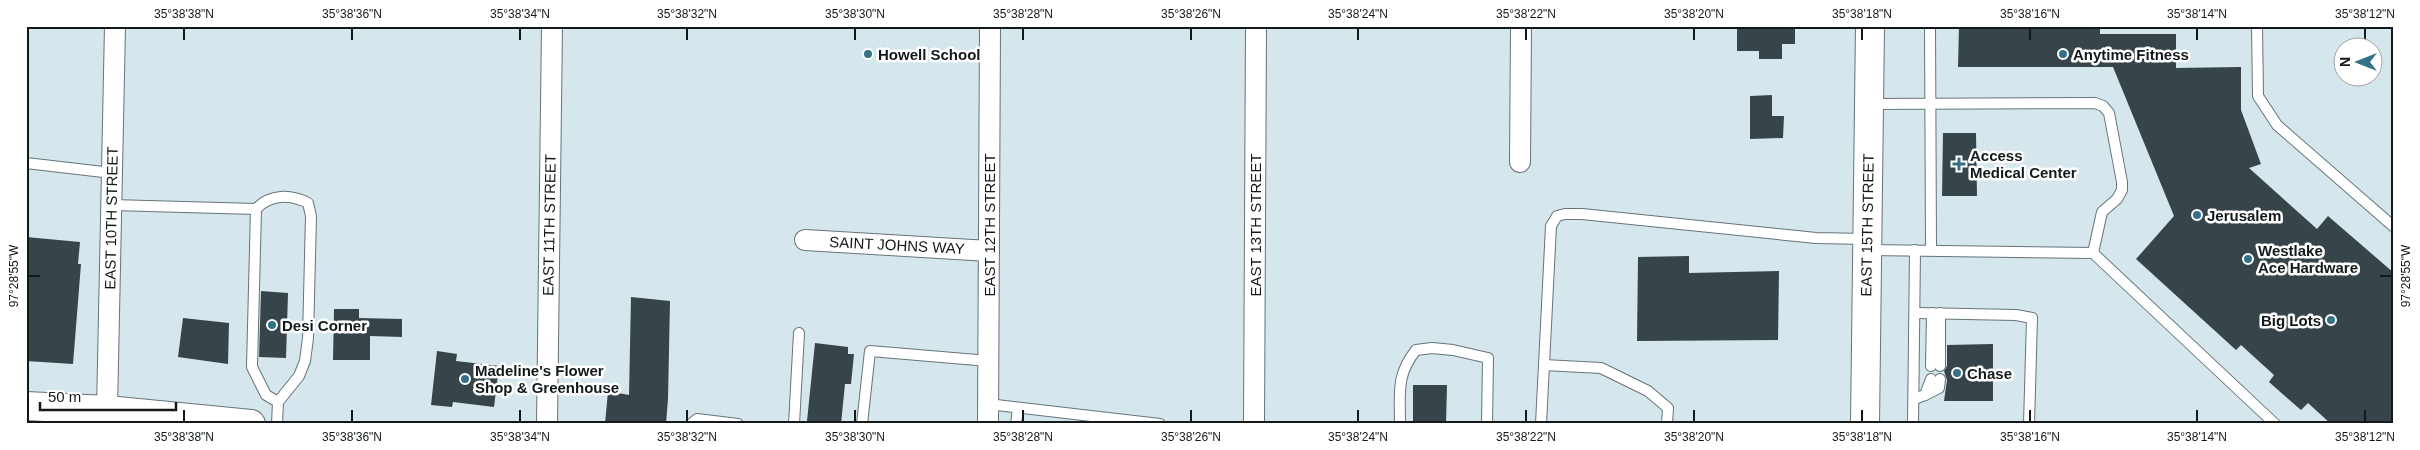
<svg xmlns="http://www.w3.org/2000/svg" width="2420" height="450" font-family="Helvetica,sans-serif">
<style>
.building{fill:#37454a}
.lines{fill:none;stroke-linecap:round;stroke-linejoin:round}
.lane-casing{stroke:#65747a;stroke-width:12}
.street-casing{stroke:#65747a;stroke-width:22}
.primary-casing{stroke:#65747a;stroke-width:30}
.lane{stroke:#fff;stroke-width:10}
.street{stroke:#fff;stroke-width:20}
.primary{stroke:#fff;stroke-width:28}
.ticks{fill:none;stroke:#13191b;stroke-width:2}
.poi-dot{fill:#327186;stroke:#fff;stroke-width:2}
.labels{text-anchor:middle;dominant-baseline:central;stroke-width:5;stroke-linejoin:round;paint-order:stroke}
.poi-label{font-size:15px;font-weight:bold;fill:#13191b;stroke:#fff;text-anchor:start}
.street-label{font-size:15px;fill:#13191b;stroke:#fff}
.neatline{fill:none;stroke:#13191b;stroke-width:2}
.ticks-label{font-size:12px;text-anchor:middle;fill:#13191b}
</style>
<rect width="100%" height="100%" fill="#d5e6ec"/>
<g class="building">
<path d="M1737,26H1795V44H1782V59H1759V51H1737Z"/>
<path d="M1959,26H2100V34H2176V68L2241,67V110L2261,164L2249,168L2317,229L2328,216L2394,273V424H2331L2308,403L2301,410L2269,382L2274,375L2241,345L2236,350L2136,259L2174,216L2113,67H1958Z"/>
<path d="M1772,95V116H1784L1783,138L1750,139V96Z"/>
<path d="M1943,133H1976L1977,196H1942Z"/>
<path d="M26,237L80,242L78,264H81L73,364L26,361Z"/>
<path d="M1689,256V273L1779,271L1778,340L1637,341L1638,257Z"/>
<path d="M261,291L288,293L286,358L259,357Z"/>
<path d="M631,297L670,301L668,399L666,424H605L608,391L629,395Z"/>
<path d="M334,309H359V318L402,319V337L370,336V360H333Z"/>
<path d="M183,318L229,323L228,364L178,357Z"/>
<path d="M815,343L848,347V354H854L851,384H845L841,424L807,421Z"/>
<path d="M1993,344V401H1944L1947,380L1944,371L1947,366V345Z"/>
<path d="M437,351L457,354L456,361L499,366L494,407L453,402L452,407L431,405Z"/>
<path d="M1413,385H1447L1446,424H1413Z"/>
</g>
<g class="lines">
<defs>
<g id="lane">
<path d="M1930,26L1931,250"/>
<path d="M2257,26L2258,96L2277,125L2394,227"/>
<path d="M1870,104L2095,103L2103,106L2109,113L2122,182V190L2117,199L2102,212L2093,253"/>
<path d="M26,163L112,173"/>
<path d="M112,205L256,209"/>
<path d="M1869,250L2093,253L2275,424"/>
<path d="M1916,313L2016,315L2032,318L2029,424"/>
<path d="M1544,365L1601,368L1648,391L1668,408L1667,424"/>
<path d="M1931,366L1932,313"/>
<path d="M1940,366V313"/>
<path d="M1925,395L1939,388L1940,379"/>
<path d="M1914,399L1925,395L1931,379"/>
<path d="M988,404L1160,424"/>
<path d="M277,424L278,402L299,376L305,361L308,338L311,216L308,203C290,194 270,194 256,209L252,367L266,395L278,402"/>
<path d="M691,424L697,419L738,424"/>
<path d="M794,424L799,333"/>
<path d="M862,424L870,351L989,361"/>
<path d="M1016,424L1018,408"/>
<path d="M1400,424C1400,393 1396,375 1416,350L1432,348L1453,350L1488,358L1487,424"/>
<path d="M1541,424L1551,226L1557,216L1565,214H1582L1816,238L1867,239"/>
<path d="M1913,424L1915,250"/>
</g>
<g id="street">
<path d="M1520,162L1521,26"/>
<path d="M805,240L989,251"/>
<path d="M107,410L115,26"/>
<path d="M547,424L552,26"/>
<path d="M988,424L990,26"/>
<path d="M1254,424L1256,26"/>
</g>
<g id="primary">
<path d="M26,406L107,410L251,424"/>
<path d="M1865,424L1870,26"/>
</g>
</defs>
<use href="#lane" class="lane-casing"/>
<use href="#street" class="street-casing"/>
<use href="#primary" class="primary-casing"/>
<use href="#lane" class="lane"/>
<use href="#street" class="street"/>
<use href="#primary" class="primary"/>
</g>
<path class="ticks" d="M184,28V40M352,28V40M520,28V40M687,28V40M855,28V40M1023,28V40M1191,28V40M1358,28V40M1526,28V40M1694,28V40M1862,28V40M2030,28V40M2197,28V40M2365,28V40M28,276H40M2380,276H2392M184,410V422M352,410V422M520,410V422M687,410V422M855,410V422M1023,410V422M1191,410V422M1358,410V422M1526,410V422M1694,410V422M1862,410V422M2030,410V422M2197,410V422M2365,410V422"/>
<g class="poi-dot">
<circle cx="868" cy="54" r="5"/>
<circle cx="2063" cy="54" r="5"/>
<path d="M1956.5 156.5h5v5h5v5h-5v5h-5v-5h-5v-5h5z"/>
<circle cx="2197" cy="215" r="5"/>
<circle cx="2248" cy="259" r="5"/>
<circle cx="2331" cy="320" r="5"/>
<circle cx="272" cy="325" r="5"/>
<circle cx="1957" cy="373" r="5"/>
<circle cx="465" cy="379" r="5"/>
</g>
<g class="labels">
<g class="poi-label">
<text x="878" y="54">Howell School</text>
<text x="2073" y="54">Anytime Fitness</text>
<text x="1970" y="155">Access<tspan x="1970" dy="17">Medical Center</tspan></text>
<text x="2207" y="215">Jerusalem</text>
<text x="2258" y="250">Westlake<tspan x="2258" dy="17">Ace Hardware</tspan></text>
<text x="2321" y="320" text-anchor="end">Big Lots</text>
<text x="282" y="325">Desi Corner</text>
<text x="475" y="370">Madeline's Flower<tspan x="475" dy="17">Shop &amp; Greenhouse</tspan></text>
<text x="1967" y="373">Chase</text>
</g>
<g class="street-label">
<text transform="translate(111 218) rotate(-89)">EAST 10TH STREET</text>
<text transform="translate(549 225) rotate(-89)">EAST 11TH STREET</text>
<text transform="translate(989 225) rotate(-90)">EAST 12TH STREET</text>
<text transform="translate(1255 225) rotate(-90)">EAST 13TH STREET</text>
<text transform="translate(1867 225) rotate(-89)">EAST 15TH STREET</text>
<text transform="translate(897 245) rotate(3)">SAINT JOHNS WAY</text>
</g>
</g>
<rect width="2420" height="450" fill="none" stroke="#ffffff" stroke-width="55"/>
<g transform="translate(2358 62) rotate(270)"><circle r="24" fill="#ffffff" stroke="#a1a3a4"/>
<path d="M0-4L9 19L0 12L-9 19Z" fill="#327186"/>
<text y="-8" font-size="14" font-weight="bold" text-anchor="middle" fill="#13191b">N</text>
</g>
<path d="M40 402v8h136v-8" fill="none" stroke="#13191b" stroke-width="2.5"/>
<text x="48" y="402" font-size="15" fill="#13191b" stroke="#ffffff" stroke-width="4" paint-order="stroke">50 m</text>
<rect x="28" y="28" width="2364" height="394" class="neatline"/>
<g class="ticks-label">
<text x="184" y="18">35°38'38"N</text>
<text x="352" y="18">35°38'36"N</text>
<text x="520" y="18">35°38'34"N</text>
<text x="687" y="18">35°38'32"N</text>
<text x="855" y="18">35°38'30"N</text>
<text x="1023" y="18">35°38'28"N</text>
<text x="1191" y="18">35°38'26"N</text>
<text x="1358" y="18">35°38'24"N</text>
<text x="1526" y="18">35°38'22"N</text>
<text x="1694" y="18">35°38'20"N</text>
<text x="1862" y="18">35°38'18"N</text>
<text x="2030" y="18">35°38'16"N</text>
<text x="2197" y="18">35°38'14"N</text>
<text x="2365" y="18">35°38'12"N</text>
<text transform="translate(2406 276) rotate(-90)" y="4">97°28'55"W</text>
<text transform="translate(14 276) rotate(-90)" y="4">97°28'55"W</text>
<text x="184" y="441">35°38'38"N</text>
<text x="352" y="441">35°38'36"N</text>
<text x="520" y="441">35°38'34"N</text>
<text x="687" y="441">35°38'32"N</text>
<text x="855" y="441">35°38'30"N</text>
<text x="1023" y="441">35°38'28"N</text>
<text x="1191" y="441">35°38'26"N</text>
<text x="1358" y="441">35°38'24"N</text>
<text x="1526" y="441">35°38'22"N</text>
<text x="1694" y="441">35°38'20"N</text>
<text x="1862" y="441">35°38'18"N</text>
<text x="2030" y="441">35°38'16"N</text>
<text x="2197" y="441">35°38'14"N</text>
<text x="2365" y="441">35°38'12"N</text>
</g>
</svg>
